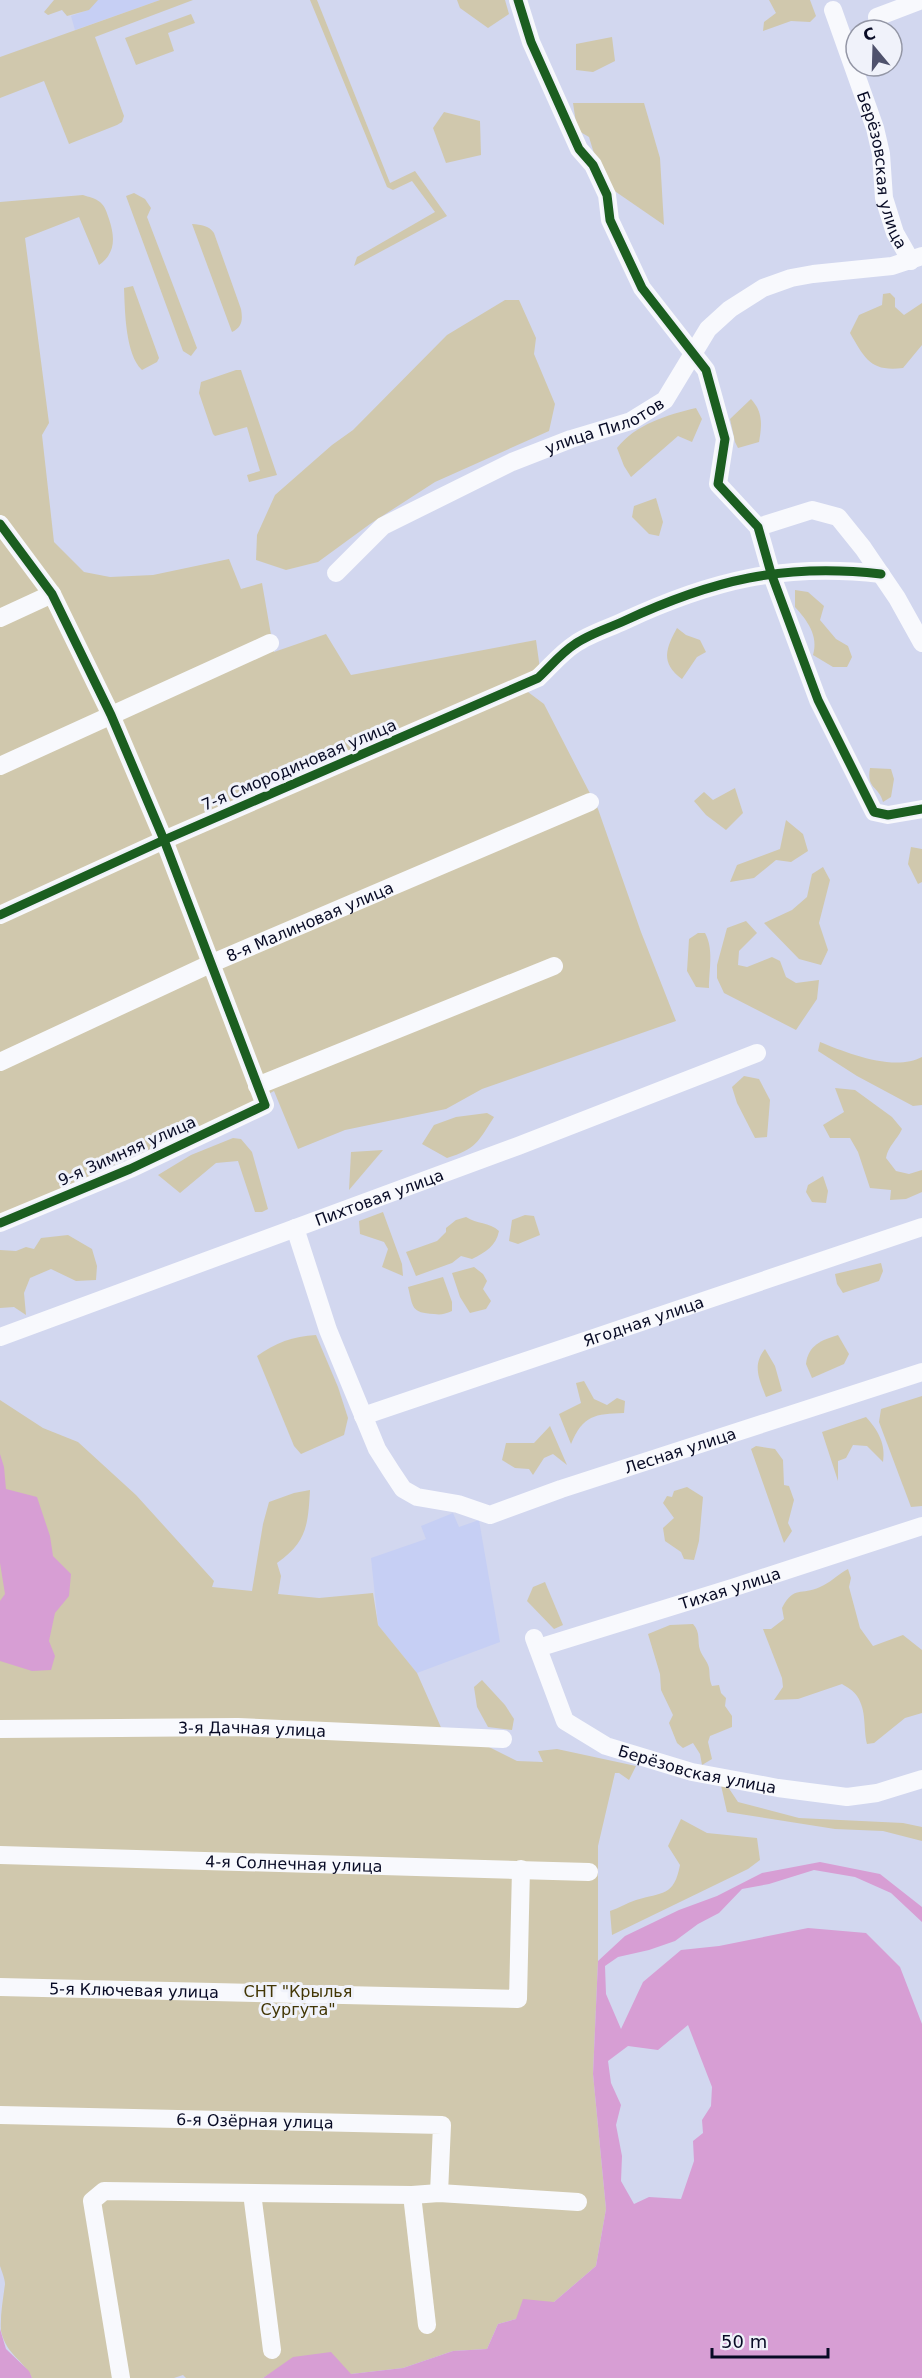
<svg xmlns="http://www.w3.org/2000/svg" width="922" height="2378" font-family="'DejaVu Sans',sans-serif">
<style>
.built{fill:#c6cff4}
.green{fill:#d0c8ad}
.water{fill:#d79ed4;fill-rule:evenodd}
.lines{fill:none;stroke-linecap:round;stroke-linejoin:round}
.minor{stroke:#f8f9fd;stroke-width:18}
.cycleway-casing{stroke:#f0f2fa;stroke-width:13}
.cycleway{stroke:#1b5e20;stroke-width:9}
.labels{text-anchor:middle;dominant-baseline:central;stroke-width:6;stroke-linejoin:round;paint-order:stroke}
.street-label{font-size:16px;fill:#080b25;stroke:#f0f2fa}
.park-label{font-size:16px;fill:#423605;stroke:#f0f2fa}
</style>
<rect width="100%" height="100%" fill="#d2d7ef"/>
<g class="built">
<path d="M85,0H160L75,30L71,16L88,10Z"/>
<path d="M453,1513L459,1527L479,1520L500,1642L417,1673L378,1625L371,1558L426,1539L421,1526Z"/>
</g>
<g class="green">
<path d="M54,0H98L89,10L67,16L62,10L48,15L44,12Z"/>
<path d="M160,0H193L95,37L124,116L122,122L117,125L69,144L44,81L0,98V57Z"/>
<path d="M310,0H317L390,183L415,171L447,216L354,266L357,257L435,212L412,181L393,190L387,187Z"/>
<path d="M457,0H505L509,14L488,28L460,8Z"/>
<path d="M769,0H810L816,16L810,22L791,21L763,31L764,22L776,13Z"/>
<path d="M191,14L195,23L168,33L174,51L136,65L125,38Z"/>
<path d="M612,37L615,61L593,72L576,70V44Z"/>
<path d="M573,103H644L660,158L664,225L603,183L589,137L577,130Z"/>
<path d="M444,112L480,121L481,155L446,163L433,128Z"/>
<path d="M134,193L145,199L151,208L147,217L197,348L191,356L183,351L126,196Z"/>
<path d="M83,195C89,197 95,198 100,202C105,206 107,213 109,219C115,237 116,253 99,265L79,217L25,238L49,423L42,435L54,542L84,572L110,577L153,575L229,559L241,589L262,583L274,652L326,634L351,675L536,640L540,669L528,692L544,704L598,809L641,932L676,1021L482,1089L446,1109L345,1130L298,1149L274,1091L245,1107L0,1216V202Z"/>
<path d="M192,224C202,225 208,225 214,233L241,309C243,320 242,327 232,332Z"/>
<path d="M133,286L159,358L157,362L142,370C125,354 125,310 124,288Z"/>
<path d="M890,293L895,298V307L904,315L922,303V345L903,368C871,372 865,359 850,333L859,315L882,305L883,294Z"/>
<path d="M505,300H519L536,338L534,354L555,404L549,431L435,482L370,524L318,562L286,570L256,560L257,535L275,495L332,445L353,430L447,335Z"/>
<path d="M236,370H241L243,376L277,475L249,482L247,475L260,471L247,427L215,436L213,434L199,393L201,382Z"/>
<path d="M751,399C763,412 762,425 759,442L738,448L735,442L730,419Z"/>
<path d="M696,408L702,419L692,442L678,436L631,477L624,466L617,448C636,424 667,415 696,408Z"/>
<path d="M656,498L663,522L659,536L649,534L632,517L634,506Z"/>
<path d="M795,590L808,592L824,606L820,620L836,639L848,646L852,657L847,667H833L813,655C819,636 807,620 795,607Z"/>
<path d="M677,628L686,635L700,640L706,652L697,657L682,679C660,663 666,648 677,628Z"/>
<path d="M870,768L891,769L894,779L891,797L883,802C879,786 866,789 870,768Z"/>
<path d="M735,788L743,813L726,830L706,815L694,801L704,792L713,800Z"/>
<path d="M786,820L803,834L808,851L791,862L776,860L754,878L730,882L737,865L780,849Z"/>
<path d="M911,847L922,849V882L918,884L908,864Z"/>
<path d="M823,867L830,880L819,923L828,950L821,965L799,959L764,923L792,910L807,897L812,874Z"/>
<path d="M746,921L757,933L739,951L738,965L747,967L772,957L780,961L786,977L796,983L819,980L817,999L796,1030L724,993L717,978V965L727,928Z"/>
<path d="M698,933H705C714,949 709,970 709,988L696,987L687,971L689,939Z"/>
<path d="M820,1042C847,1053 894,1072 922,1057V1105L913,1106L857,1076L818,1051Z"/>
<path d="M744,1076L759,1079L770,1100L767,1137L755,1138L737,1103L732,1087Z"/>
<path d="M835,1088L855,1090L892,1117L902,1129C897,1140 888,1146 886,1158L896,1171L909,1174L922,1170V1192L906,1199L890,1200L891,1190L870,1188L858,1152L850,1138H830L823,1125L844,1112Z"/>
<path d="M487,1113L494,1117C478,1142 476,1149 447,1158L422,1144L434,1125L456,1117Z"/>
<path d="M233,1138L241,1139L252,1152L268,1209L262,1212H255L238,1161L216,1163L180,1193L158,1175L191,1155Z"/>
<path d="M383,1150L349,1190L351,1152Z"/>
<path d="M823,1176L828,1191L826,1203L812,1202L806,1192L808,1185Z"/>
<path d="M383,1212L402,1264L403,1276L382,1267L388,1249L384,1242L360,1234L359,1221Z"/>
<path d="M525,1215L534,1216L540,1235L518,1244L509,1241L512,1220Z"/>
<path d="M466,1217C477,1224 489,1222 499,1231C496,1246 486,1252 472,1259L461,1256L452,1263L416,1276L406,1252L437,1241L446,1232V1228L456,1220Z"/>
<path d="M68,1235L92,1249L97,1266L96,1280L76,1281L51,1269L30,1278L24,1293L26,1315L14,1307L0,1308V1250L16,1251L26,1247L34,1249L41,1238Z"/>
<path d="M881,1263L883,1271L879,1281L843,1293L837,1284L835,1274Z"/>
<path d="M474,1267L483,1274L487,1281L483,1289L491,1301L486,1309L470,1313L460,1297L452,1273Z"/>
<path d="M443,1277L452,1302V1311C445,1314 441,1315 434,1314C411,1313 413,1307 408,1287Z"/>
<path d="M316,1335L338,1387L348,1418L344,1435L301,1454L294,1446L257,1356C275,1343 293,1336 316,1335Z"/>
<path d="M838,1335L849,1354L844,1364L812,1378L806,1364C808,1345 822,1340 838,1335Z"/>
<path d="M765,1349L775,1366L782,1391L766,1397C759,1379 752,1365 765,1349Z"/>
<path d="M584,1381L594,1399L607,1405L617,1398L625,1401L624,1413C595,1414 583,1415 571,1444L559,1414L581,1403L576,1383Z"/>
<path d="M922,1396V1506L911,1507L879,1422L881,1409Z"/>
<path d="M0,1400L43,1428L78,1442L136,1495L214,1581L212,1587L252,1591L263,1524L269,1502L294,1493L310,1490C308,1525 307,1542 277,1563L281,1576L278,1594L319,1598L373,1593L378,1625L417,1673L447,1741L483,1744L517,1761L543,1762L538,1751L557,1749L636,1766L629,1780L619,1773H615L598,1846V1961L593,2074L606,2209L596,2266L554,2302L516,2319L498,2324L487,2349L453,2351L403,2368L351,2374L271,2373L263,2378H186L183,2375L174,2378H32C23,2359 7,2356 1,2331C0,2315 3,2300 5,2284C5,2279 2,2272 0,2266Z"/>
<path d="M866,1417C878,1430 886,1444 883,1462L867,1446L853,1445L846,1458L838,1461V1481L822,1432Z"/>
<path d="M550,1426L567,1465L553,1454L544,1458L533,1475L529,1469L515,1468L502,1460L506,1443H534Z"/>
<path d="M756,1446L775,1449L783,1460L784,1485L789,1486L794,1500L788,1523L792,1531L784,1543L751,1449Z"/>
<path d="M687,1487L703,1497L699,1541L694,1560L684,1559L681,1552L665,1541L663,1528L674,1518L663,1503L667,1496L672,1497L674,1491Z"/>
<path d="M848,1569L851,1578L849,1587L860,1628L873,1646L903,1635L922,1650V1713L905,1718L874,1743L867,1744C863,1728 867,1711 857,1696C854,1691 847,1687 842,1684L798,1699L774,1700L783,1687L782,1678L763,1629H771L784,1619L782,1608C794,1585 801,1596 820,1587C830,1583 837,1575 848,1569Z"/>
<path d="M545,1582L563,1625L554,1629L527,1601L533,1587Z"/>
<path d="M693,1624C701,1633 697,1641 700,1650C702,1656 708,1662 709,1668C710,1675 709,1679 712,1686L719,1685L721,1693L726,1698L725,1706L732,1716V1727L710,1736L708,1742L712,1759L702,1765L700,1754L693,1743L683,1748L677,1743L669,1723L673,1715L661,1690L660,1674L648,1634L670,1625Z"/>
<path d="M482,1680L505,1705L514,1719L512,1730L488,1727L477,1707L474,1687Z"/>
<path d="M718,1772L738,1802L799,1818L903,1823L922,1827V1841L883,1831L835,1829L727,1812Z"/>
<path d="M681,1819L707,1833L757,1838L760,1860L748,1869L612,1935L610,1911C619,1908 627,1903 636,1900C662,1892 674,1897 680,1865L668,1846Z"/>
</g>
<g class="water">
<path d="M0,1454L4,1467L6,1489L37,1497L50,1536L53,1556L71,1574L69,1596L55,1613L49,1641L55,1656L51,1670L32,1671L0,1661V1601L5,1594L0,1563Z"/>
<path d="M820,1862L880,1874L922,1907V1922L891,1893L855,1877L814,1870L769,1884L742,1889L719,1913L698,1924L675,1941L649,1950L618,1957L605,1966L606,1994L621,2029L643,1982L681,1950L719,1946L808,1928L866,1933L900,1967L922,2024V2378H263L293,2357L331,2352L351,2374L403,2368L453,2351L487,2349L498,2324L516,2319L523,2299L554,2302L596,2266L606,2209L593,2074L598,1961L625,1936L679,1910L717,1896L762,1873ZM688,2025L712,2087L711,2106L702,2120L703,2133L693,2141L694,2161L681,2199L649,2197L634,2204L621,2181L622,2156L616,2125L621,2105L611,2083L608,2061L628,2046L658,2050Z"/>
<path d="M0,2329L6,2349L29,2371L32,2378H0Z"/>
</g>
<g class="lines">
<g class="minor">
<path d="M518,0L531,42L579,149L593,165L607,195L610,220L642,288L706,370L725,439L718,484L758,527L771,573L818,700L874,812L888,815L922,809"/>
<path id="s1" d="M833,10L875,128L881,154L884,198L895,233L911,261"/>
<path d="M877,17L922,0"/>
<path d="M0,524L52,594L111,715L164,840L265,1105L130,1169L0,1223"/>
<path d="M758,527L812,510L838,517L863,548L897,598L922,643"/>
<path id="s2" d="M336,573L383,526L512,462L571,439L631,421L665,400L708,329L730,309L763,288L791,278L813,274L892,266L922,256"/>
<path d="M0,618L52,594"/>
<path d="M0,766L270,643"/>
<path d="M0,915L164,840L538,678C550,667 561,653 575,644C589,634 609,628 624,621C712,580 783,563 881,574"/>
<path id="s3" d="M0,1062L210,964L590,802"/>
<path d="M257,1086L554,966"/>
<path id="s4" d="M295,1228L328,1330L377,1449L391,1471L403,1489L417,1497L458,1504L490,1515L561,1489L922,1372"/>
<path id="s5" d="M0,1337L518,1146L757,1053"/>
<path id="s6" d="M363,1416L922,1227"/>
<path id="s7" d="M534,1638L565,1721L606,1746L692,1772L778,1788L847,1797L877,1793L922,1779"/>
<path id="s8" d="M538,1648L735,1587L922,1526"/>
<path id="s9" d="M0,1729L238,1727L503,1739"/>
<path id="s10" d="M0,1855L589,1872"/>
<path id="s11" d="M0,1987L518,1999L521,1869"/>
<path id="s12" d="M0,2115L442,2125L439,2193"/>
<path d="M252,2193L272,2350"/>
<path d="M412,2195L427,2325"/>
<path d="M121,2378L92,2201L104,2191L412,2195L439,2193L578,2202"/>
</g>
<defs>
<g id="cycleway">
<path d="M518,0L531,42L579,149L593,165L607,195L610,220L642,288L706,370L725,439L718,484L758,527L771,573L818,700L874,812L888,815L922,809"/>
<path d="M0,524L52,594L111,715L164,840L265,1105L130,1169L0,1223"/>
<path d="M0,915L164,840L538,678C550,667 561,653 575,644C589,634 609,628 624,621C712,580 783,563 881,574"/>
</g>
</defs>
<use href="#cycleway" class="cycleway-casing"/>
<use href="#cycleway" class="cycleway"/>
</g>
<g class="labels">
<g class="street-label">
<text stroke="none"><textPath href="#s1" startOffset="168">Берёзовская улица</textPath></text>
<text stroke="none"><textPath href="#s2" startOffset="310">улица Пилотов</textPath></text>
<text transform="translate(299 765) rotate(-23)">7-я Смородиновая улица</text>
<text stroke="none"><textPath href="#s3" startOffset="340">8-я Малиновая улица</textPath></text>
<text transform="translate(127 1151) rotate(-24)">9-я Зимняя улица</text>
<text stroke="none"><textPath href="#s5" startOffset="404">Пихтовая улица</textPath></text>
<text stroke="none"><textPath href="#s6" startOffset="296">Ягодная улица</textPath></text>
<text stroke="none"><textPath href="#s4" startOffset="576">Лесная улица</textPath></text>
<text stroke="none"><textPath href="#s8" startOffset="201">Тихая улица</textPath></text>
<text stroke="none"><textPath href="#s9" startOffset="252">3-я Дачная улица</textPath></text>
<text stroke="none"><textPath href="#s7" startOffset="231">Берёзовская улица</textPath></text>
<text stroke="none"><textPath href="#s10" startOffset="294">4-я Солнечная улица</textPath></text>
<text stroke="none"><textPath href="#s11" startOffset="134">5-я Ключевая улица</textPath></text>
<text stroke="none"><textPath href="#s12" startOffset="255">6-я Озёрная улица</textPath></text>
</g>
<g class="park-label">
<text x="298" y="1991">CНТ "Крылья<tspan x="298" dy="18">Сургута"</tspan></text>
</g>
</g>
<g transform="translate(874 48) rotate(341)"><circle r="28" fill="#f0f2fa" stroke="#9396a5" stroke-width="1.5"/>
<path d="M0-4.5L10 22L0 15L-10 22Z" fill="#4f526c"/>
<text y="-9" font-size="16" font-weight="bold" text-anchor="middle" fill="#080b25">С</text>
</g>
<path d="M712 2348v9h116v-9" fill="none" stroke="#080b25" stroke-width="3"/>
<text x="721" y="2348" font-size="18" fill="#080b25" stroke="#f0f2fa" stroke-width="4.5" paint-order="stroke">50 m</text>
</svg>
